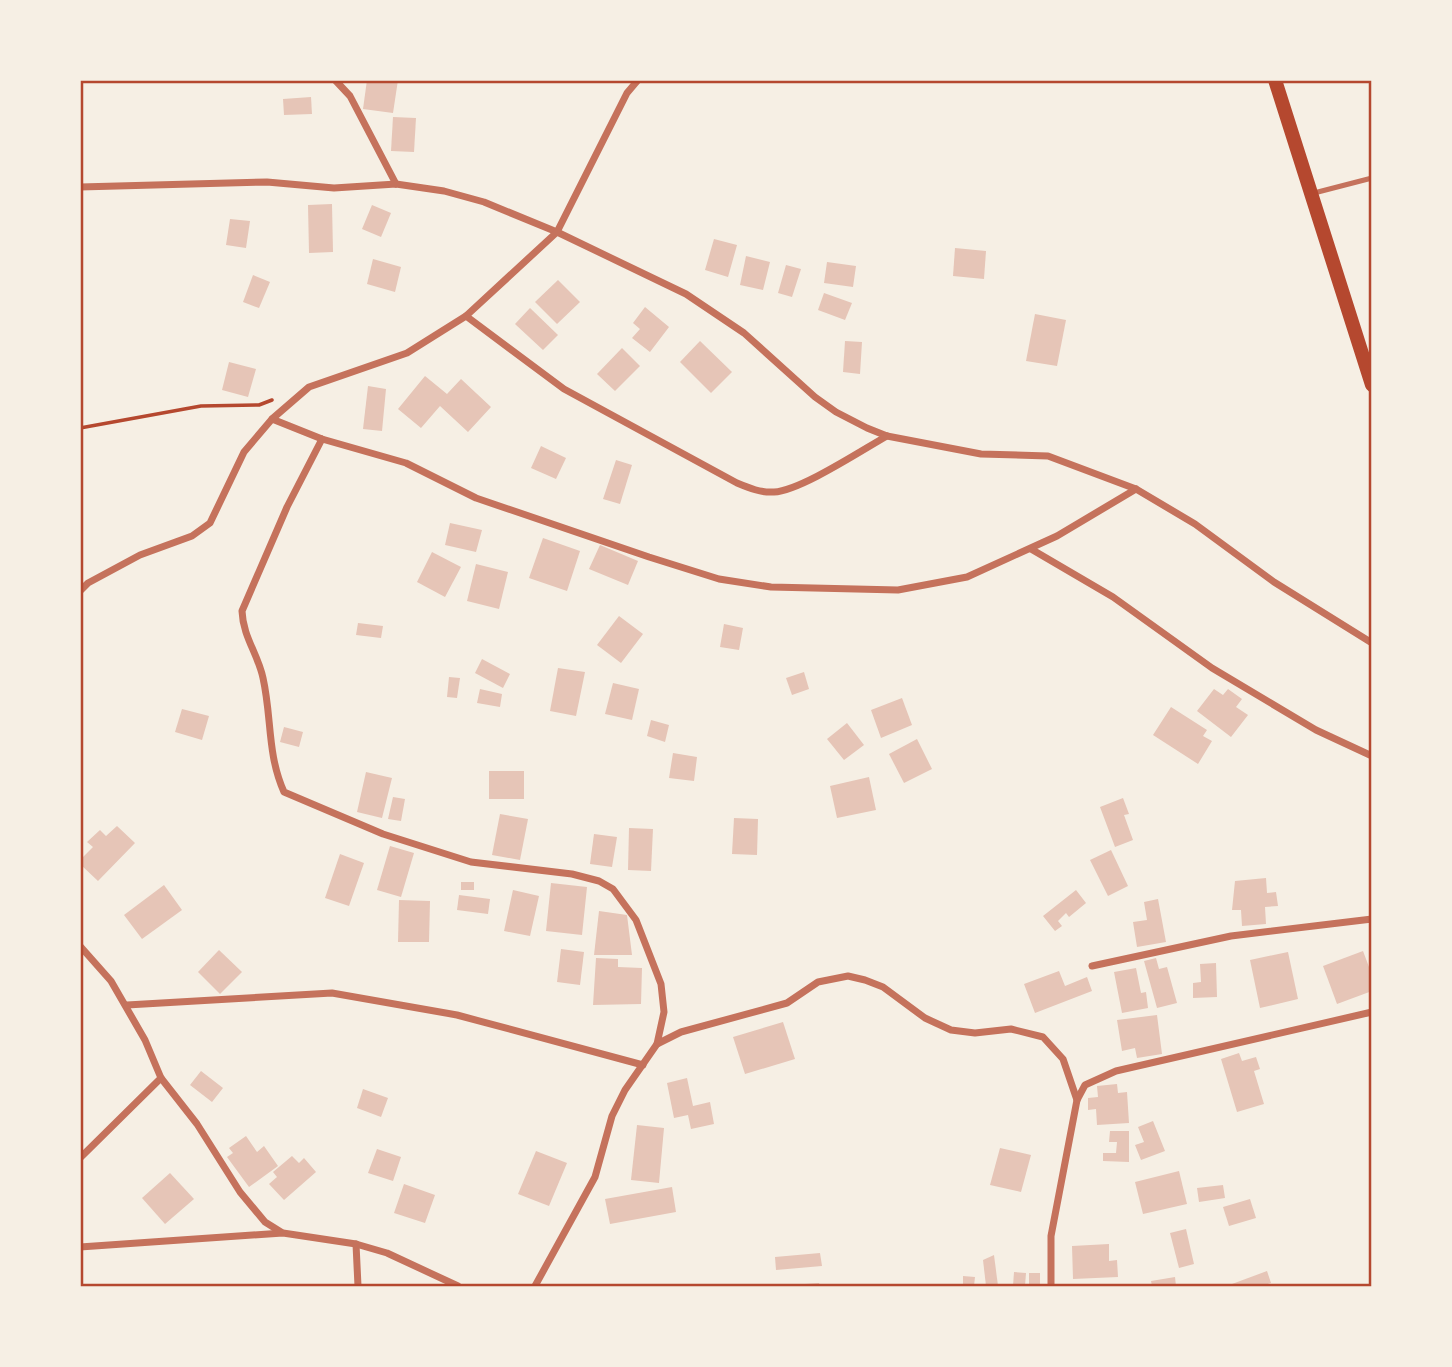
<svg xmlns="http://www.w3.org/2000/svg" width="1452" height="1367" font-family="'Fira Sans',sans-serif">
<style>
.building{fill:#e6c5b7}
.lines{fill:none;stroke-linecap:round;stroke-linejoin:round}
.path{stroke:#b5482f;stroke-width:3.5}
.service{stroke:#c5725c;stroke-width:5}
.minor{stroke:#c5725c;stroke-width:7}
.secondary{stroke:#b5482f;stroke-width:14}
.neatline{fill:none;stroke:#b5482f;stroke-width:2.5}
</style>
<rect width="100%" height="100%" fill="#f6efe4"/>
<g class="building">
<path d="M367,80H398L393,113L363,109Z"/>
<path d="M311,97L312,114L284,115L283,99Z"/>
<path d="M393,117L416,118L414,152L391,151Z"/>
<path d="M332,204L333,252L309,253L308,205Z"/>
<path d="M372,205L391,213L381,237L362,229Z"/>
<path d="M230,219L250,221L246,248L226,245Z"/>
<path d="M714,239L737,245L728,277L705,270Z"/>
<path d="M955,248L986,251L984,279L953,276Z"/>
<path d="M746,256L770,262L763,290L740,285Z"/>
<path d="M373,259L401,267L395,292L367,284Z"/>
<path d="M827,262L856,266L853,287L824,283Z"/>
<path d="M786,265L801,269L792,297L778,293Z"/>
<path d="M253,275L270,282L259,308L243,302Z"/>
<path d="M558,280L580,302L557,324L535,302Z"/>
<path d="M824,293L852,303L845,320L818,310Z"/>
<path d="M645,307L669,327L650,352L632,338L640,329L633,323Z"/>
<path d="M530,308L558,335L543,350L515,324Z"/>
<path d="M1035,314L1066,320L1057,366L1026,361Z"/>
<path d="M700,341L732,372L711,393L680,362Z"/>
<path d="M845,341L862,342L860,374L843,372Z"/>
<path d="M622,348L640,366L615,391L597,374Z"/>
<path d="M229,362L256,369L248,397L222,390Z"/>
<path d="M425,376L447,394L461,379L491,407L468,432L440,406L421,428L398,409Z"/>
<path d="M368,386L386,389L382,431L363,429Z"/>
<path d="M541,446L566,458L556,479L531,468Z"/>
<path d="M616,460L632,465L620,504L603,499Z"/>
<path d="M450,523L482,530L476,552L445,545Z"/>
<path d="M543,538L580,551L567,591L529,578Z"/>
<path d="M600,545L638,561L628,585L589,569Z"/>
<path d="M432,552L461,567L445,597L417,582Z"/>
<path d="M476,564L508,572L499,609L467,601Z"/>
<path d="M619,616L643,634L621,663L597,645Z"/>
<path d="M358,623L383,626L381,638L356,635Z"/>
<path d="M724,624L743,628L739,650L720,647Z"/>
<path d="M482,659L510,674L503,688L475,673Z"/>
<path d="M558,668L585,672L576,716L550,711Z"/>
<path d="M804,672L809,689L792,695L786,678Z"/>
<path d="M449,677L460,678L457,698L447,697Z"/>
<path d="M613,683L639,689L632,720L605,714Z"/>
<path d="M480,689L502,694L500,707L477,703Z"/>
<path d="M1214,689L1223,695L1228,689L1242,699L1236,707L1248,715L1231,737L1197,711Z"/>
<path d="M902,698L912,725L881,738L871,710Z"/>
<path d="M1171,707L1207,730L1203,736L1212,741L1198,764L1153,735Z"/>
<path d="M182,709L209,716L202,740L175,732Z"/>
<path d="M651,720L669,725L665,742L647,736Z"/>
<path d="M847,723L864,745L844,760L827,739Z"/>
<path d="M284,727L303,732L299,747L280,742Z"/>
<path d="M917,739L932,769L904,783L889,754Z"/>
<path d="M673,753L697,757L694,781L669,778Z"/>
<rect x="489" y="771" width="35" height="28"/>
<path d="M366,772L392,778L382,818L357,812Z"/>
<path d="M869,777L876,810L837,818L830,786Z"/>
<path d="M393,797L405,799L401,821L388,819Z"/>
<path d="M1123,798L1129,814L1124,815L1133,840L1115,847L1100,807Z"/>
<path d="M500,814L528,819L520,860L492,855Z"/>
<path d="M734,818L758,819L757,855L732,854Z"/>
<path d="M117,826L135,843L98,881L80,864V860L93,847L87,842L100,830L106,836Z"/>
<path d="M629,828L653,829L651,871L628,870Z"/>
<path d="M594,834L617,837L612,867L590,864Z"/>
<path d="M390,846L414,853L401,897L377,890Z"/>
<path d="M1111,850L1128,886L1108,896L1090,860Z"/>
<path d="M340,854L364,863L349,906L325,898Z"/>
<path d="M1266,878L1267,893L1276,892L1278,906L1265,907L1266,924L1242,926L1241,910H1232L1235,881Z"/>
<rect x="461" y="882" width="13" height="8"/>
<path d="M551,883L587,887L582,935L546,931Z"/>
<path d="M164,885L182,910L142,939L124,915Z"/>
<path d="M513,890L539,896L530,936L504,931Z"/>
<path d="M1076,890L1086,903L1069,917L1066,913L1058,921L1062,926L1055,931L1043,916Z"/>
<path d="M459,895L490,899L488,914L457,910Z"/>
<path d="M1158,899L1166,942L1137,947L1133,922L1147,920L1144,902Z"/>
<path d="M399,900L430,901L429,942H398Z"/>
<path d="M599,911L627,915L632,955H594Z"/>
<path d="M561,949L584,952L580,985L557,982Z"/>
<path d="M219,950L242,972L220,994L198,972Z"/>
<path d="M1363,951L1372,975V991L1337,1004L1323,966Z"/>
<path d="M1288,952L1298,999L1260,1008L1250,960Z"/>
<path d="M596,958L618,959V967L642,968L641,1004L593,1005Z"/>
<path d="M1156,958L1159,969L1167,967L1177,1003L1157,1008L1144,961Z"/>
<path d="M1216,963L1217,997L1193,998V983L1201,982L1200,964Z"/>
<path d="M1136,968L1141,993L1146,992L1148,1008L1122,1013L1114,972Z"/>
<path d="M1059,971L1065,986L1087,977L1092,991L1035,1013L1024,984Z"/>
<path d="M1157,1015L1162,1054L1137,1058L1135,1048L1122,1051L1117,1020Z"/>
<path d="M783,1022L795,1059L745,1074L733,1037Z"/>
<path d="M1239,1053L1242,1061L1256,1057L1260,1069L1254,1071L1264,1104L1237,1112L1221,1059Z"/>
<path d="M201,1071L223,1088L212,1102L190,1085Z"/>
<path d="M687,1078L693,1106L710,1102L714,1124L691,1129L688,1115L674,1118L667,1083Z"/>
<path d="M1117,1084L1118,1093L1127,1092L1129,1123L1097,1125L1096,1109L1088,1110V1098L1098,1097L1097,1086Z"/>
<path d="M363,1089L388,1098L381,1117L357,1108Z"/>
<path d="M1153,1121L1165,1151L1141,1160L1135,1145L1144,1142L1138,1127Z"/>
<path d="M637,1125L664,1128L659,1183L631,1180Z"/>
<path d="M1110,1131H1129V1162L1103,1161V1153H1116L1117,1142H1109Z"/>
<path d="M246,1136L257,1152L264,1146L278,1166L249,1187L227,1157L233,1153L229,1148Z"/>
<path d="M1000,1148L1031,1155L1021,1192L990,1185Z"/>
<path d="M377,1149L401,1157L393,1181L368,1173Z"/>
<path d="M536,1151L567,1163L549,1206L518,1194Z"/>
<path d="M292,1156L299,1163L304,1158L316,1172L284,1200L269,1184L277,1177L273,1172Z"/>
<path d="M1179,1171L1187,1204L1143,1214L1135,1182Z"/>
<path d="M170,1173L194,1199L165,1224L142,1198Z"/>
<path d="M404,1184L435,1195L425,1223L394,1213Z"/>
<path d="M1223,1185L1225,1198L1199,1202L1197,1188Z"/>
<path d="M672,1187L676,1212L610,1224L605,1199Z"/>
<path d="M1250,1199L1256,1218L1229,1226L1223,1207Z"/>
<path d="M1186,1229L1194,1264L1179,1268L1170,1233Z"/>
<path d="M1109,1244V1261L1117,1260L1118,1277L1073,1279L1072,1246Z"/>
<path d="M820,1253L822,1266L776,1270L775,1257Z"/>
<path d="M994,1255L998,1286H986L983,1260Z"/>
<path d="M1267,1271L1271,1283L1261,1286H1232V1284Z"/>
<path d="M1014,1272L1026,1273L1025,1286H1013Z"/>
<rect x="1029" y="1273" width="11" height="13"/>
<path d="M963,1276L975,1277L974,1286H963Z"/>
<path d="M1175,1277L1176,1286H1152L1151,1281Z"/>
<path d="M819,1283L820,1286H805V1284Z"/>
</g>
<g class="lines">
<path class="path" d="M80,428L201,406L259,405L272,400"/>
<path class="service" d="M1314,193L1372,178"/>
<g class="minor">
<path d="M335,80L350,96L396,184"/>
<path d="M80,187L267,182L334,188L396,184L444,191L484,202L557,232L686,294L744,333L815,397L836,412L867,428L887,436L981,454L1048,456L1136,489L1195,524L1274,582L1372,643"/>
<path d="M466,316L564,389L737,483C749,488 761,493 774,492C800,491 862,450 887,436"/>
<path d="M272,419L322,439L406,463L476,498L649,557L719,579L771,587L898,590L967,577L1057,536L1136,489"/>
<path d="M322,439L287,507L242,611C243,637 258,654 263,678C272,718 267,754 284,792L383,834L471,862L572,874L599,881L613,889L636,920L661,984L664,1012L657,1044"/>
<path d="M1031,549L1113,597L1212,668L1316,730L1372,756"/>
<path d="M80,591L88,583L140,555L192,536L210,523L244,452L272,419L309,387L407,353L466,316L557,232L627,93L638,80"/>
<path d="M80,946L111,981L145,1040L161,1078L197,1124L240,1192L265,1222L281,1232"/>
<path d="M1092,966L1231,936L1372,919"/>
<path d="M127,1005L332,993L457,1015L643,1065"/>
<path d="M80,1158L161,1078"/>
<path d="M356,1244L358,1286"/>
<path d="M80,1247L283,1233L356,1244L387,1253L458,1286"/>
<path d="M535,1286L595,1177L612,1116L625,1090L657,1044L681,1032L787,1003L818,982L848,976L865,980L883,987L925,1018L951,1030L975,1033L1011,1029L1043,1037L1063,1059L1077,1100"/>
<path d="M1051,1286V1236L1077,1100L1085,1085L1116,1071L1372,1012"/>
</g>
<path class="secondary" d="M1275,80L1372,385"/>
</g>
<rect width="1452" height="1367" fill="none" stroke="#f6efe4" stroke-width="164"/>
<rect x="82" y="82" width="1288" height="1203" class="neatline"/>
</svg>
